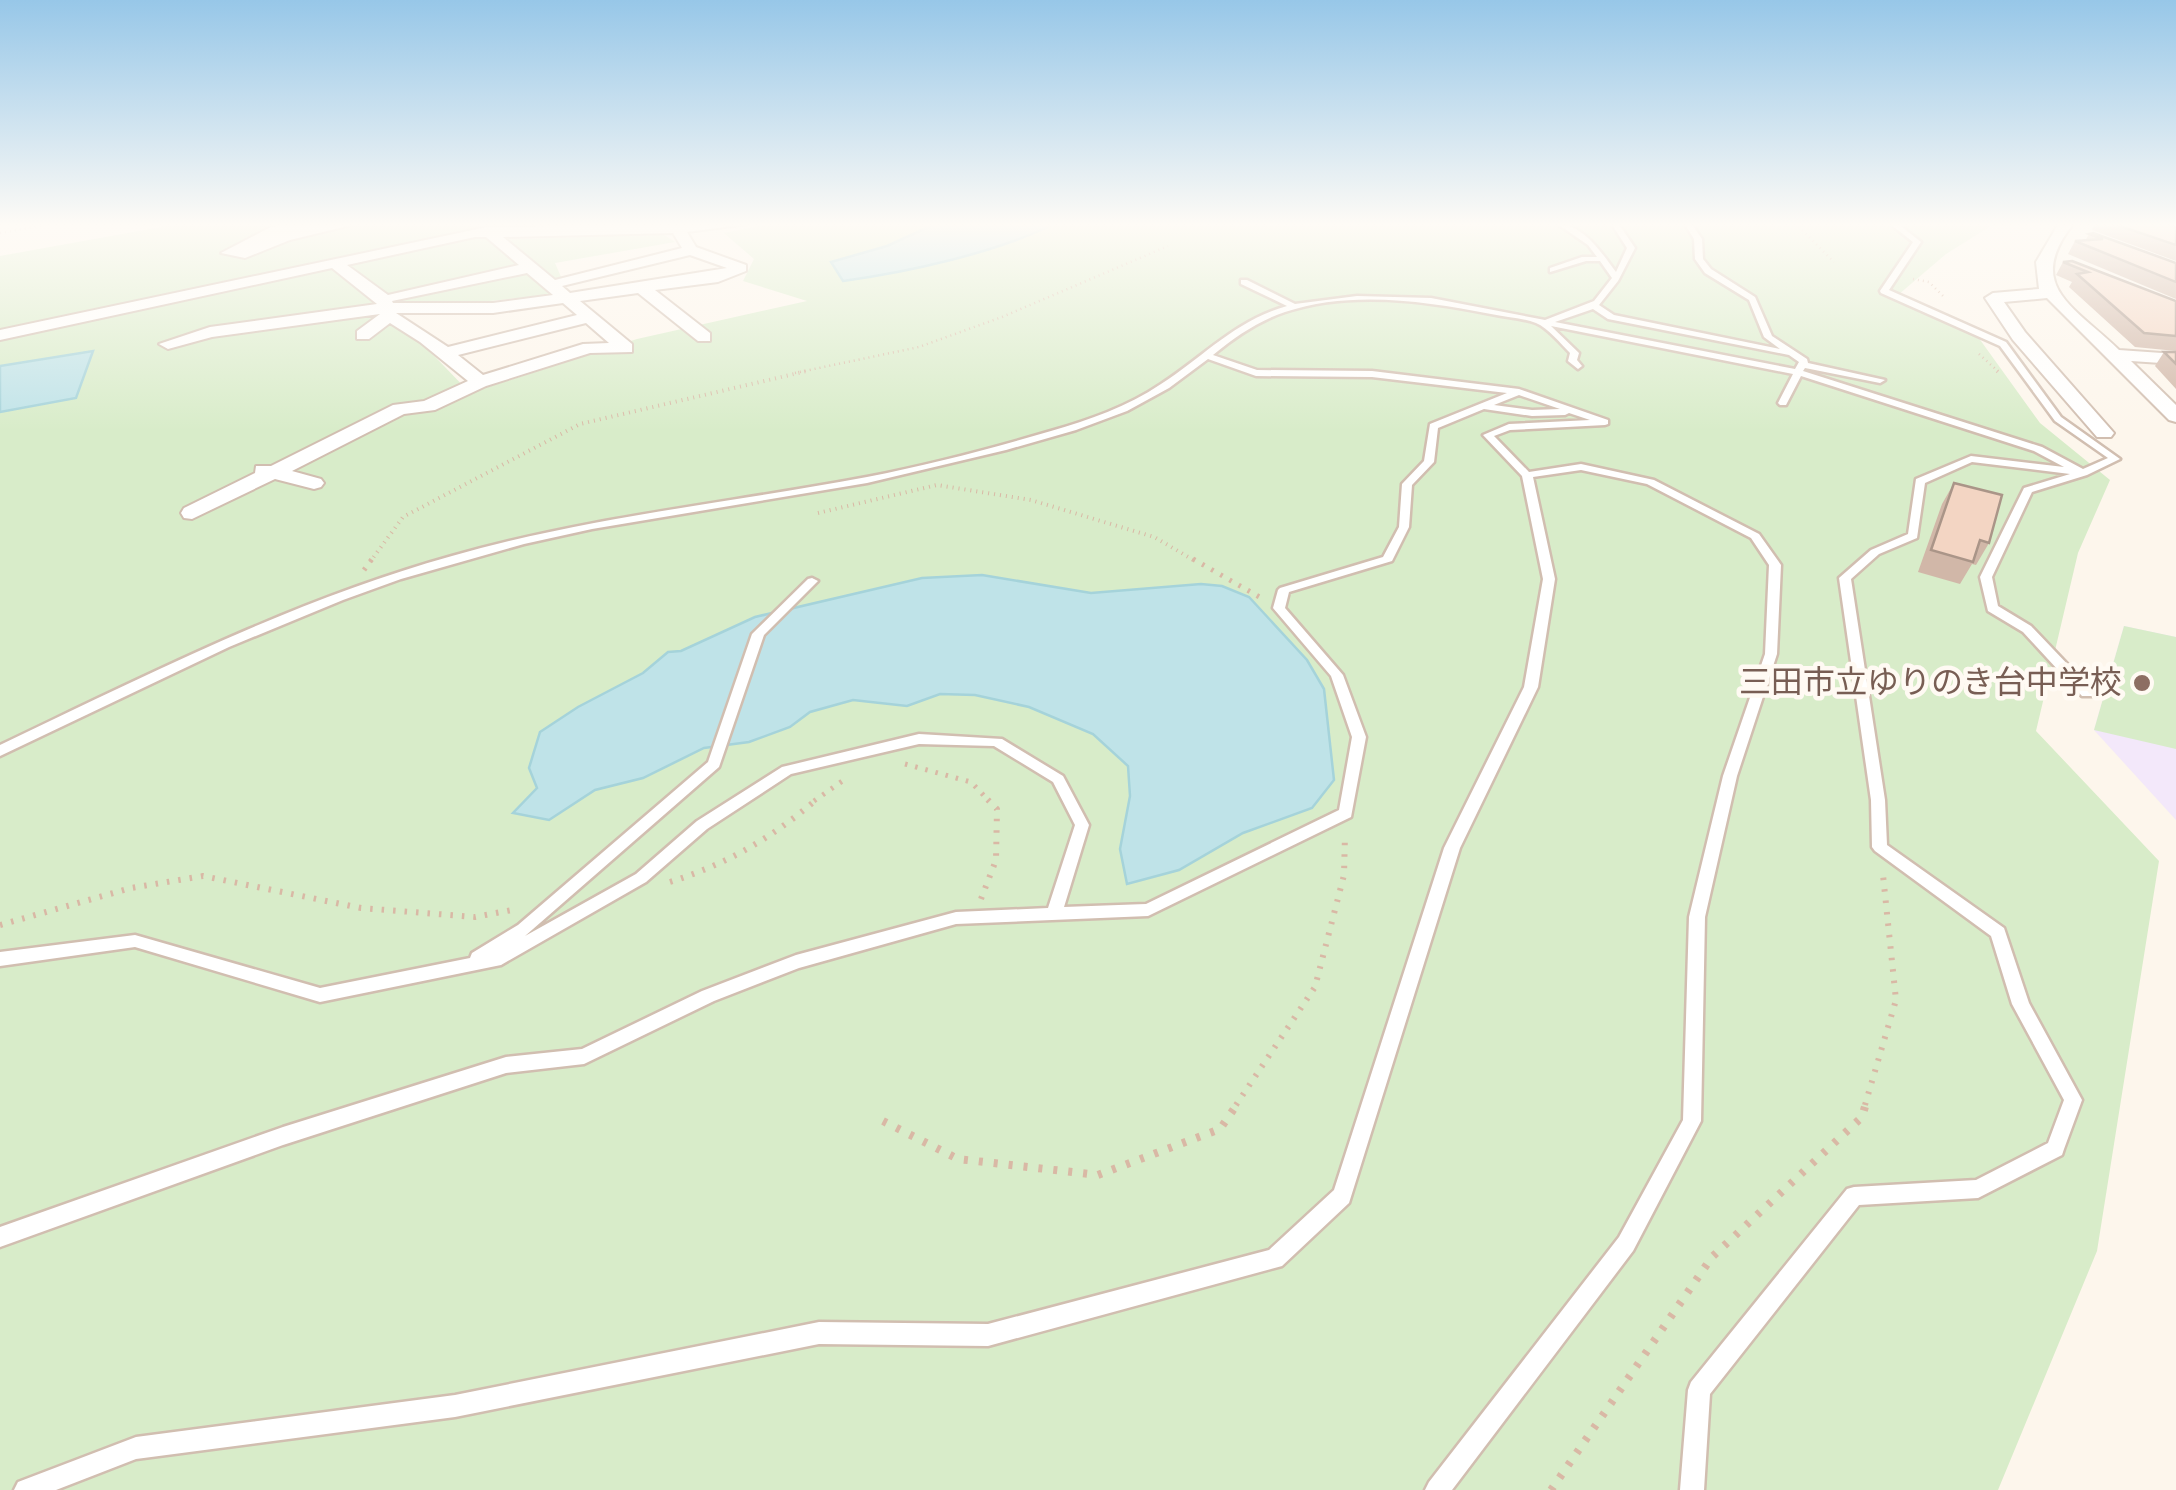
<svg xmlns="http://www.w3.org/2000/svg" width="2176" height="1490" font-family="'Source Sans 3','Noto Sans JP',sans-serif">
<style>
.education{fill:#f3e8fa}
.green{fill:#d8ecc9}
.water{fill:#bfe3e8;stroke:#a5d3da;stroke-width:2.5}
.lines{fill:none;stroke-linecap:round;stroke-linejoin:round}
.lane-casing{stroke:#d1beb0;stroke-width:5}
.street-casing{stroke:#d1beb0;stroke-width:4}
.path-far4{stroke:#d9b8a5;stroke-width:2.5;stroke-dasharray:1 4;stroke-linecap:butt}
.path-far3{stroke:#d9b8a5;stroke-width:4;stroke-dasharray:1 5;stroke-linecap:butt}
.path-far2{stroke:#d9b8a5;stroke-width:5;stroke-dasharray:2.5 8;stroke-linecap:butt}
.path-far1{stroke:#d9b8a5;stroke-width:6;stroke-dasharray:2.5 9;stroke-linecap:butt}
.path{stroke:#d9b8a5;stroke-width:8;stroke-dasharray:4 11;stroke-linecap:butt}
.lane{fill:#fff;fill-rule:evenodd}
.street{fill:#fff;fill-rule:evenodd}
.wall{fill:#d1b7a8}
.building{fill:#f3d5c3;stroke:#aa9588;stroke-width:2.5}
.education-dot{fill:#8d6e63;stroke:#fffaf3;stroke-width:4}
.labels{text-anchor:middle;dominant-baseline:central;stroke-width:9;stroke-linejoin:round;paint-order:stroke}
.education-label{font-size:32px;fill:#785e54;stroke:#fffaf3;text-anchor:end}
</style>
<rect width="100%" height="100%" fill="#fdf6ec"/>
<path class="education" d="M2124,626L2176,637V820L2094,730Z"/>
<g class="green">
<path d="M183,223H474L494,240L663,234L675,242L555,263L568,293L391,311L470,393L637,339L807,301L743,281L754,259L724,233L767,224H1994L1946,254L1898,295L1968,323L2040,423L2110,480L2078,553L2036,731L2159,861L2097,1251L1998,1490H0V256Z"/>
<path d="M2124,626L2176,637V749L2094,730Z"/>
</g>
<g class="water">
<path d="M937,223H1054V224C995,253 908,272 843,281L831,262L887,246Z"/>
<path d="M93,351L76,398L0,412V366Z"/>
<path d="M982,575L1091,593L1201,584L1222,586L1249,597L1307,660L1324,689L1334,780L1312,808L1243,833L1179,870L1127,884L1120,849L1130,796L1128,766L1093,734L1029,707L975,695L940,694L907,706L853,700L810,712L790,727L749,742L704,748L643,778L595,790L549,820L513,813L537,788L529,768L540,732L578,707L643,673L668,652L681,651L755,617L922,578Z"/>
</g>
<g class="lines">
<defs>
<path id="lane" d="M1556,223C1583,224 1601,252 1616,272L1627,248L1611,223H1618L1635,248L1618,281L1599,305L1614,315L1780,349L1764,337L1749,300L1705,273L1695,259L1694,239L1684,223H1691L1702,239L1703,259L1711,269L1755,297L1772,336L1807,359L1808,363L1885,380L1880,383L1805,368L1803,371L2042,447L2083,469L2108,458L2055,421L2000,346L1881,293L1880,291L1913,242L1889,223H1897L1921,242L1889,290L2006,342L2061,417L2120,459L2087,475L2032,492L1992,577L1998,606L2031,626L2092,690L2094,693L2092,696H2082L2023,632L1988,611L1980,577L2024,488L2070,474L1972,462L1925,483L1917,538L1879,554L1851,579L1885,800L1887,845L2004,928L2029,1003L2082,1100L2064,1149L2062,1155L1978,1198L1859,1205L1710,1394L1704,1490H1680L1688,1390L1691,1382L1847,1189L1854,1187L1976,1180L2048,1143L2064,1100L2012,1004L1991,936L1875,851L1872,847L1871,800L1839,578L1871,550L1908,534L1916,479L1971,456L2064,467L2034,451L1801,376L1786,405H1780L1778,403L1793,374L1551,326L1579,353L1577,360L1582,366L1578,369L1568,361L1570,353C1561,344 1548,328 1536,323C1523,318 1505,317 1491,314C1424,301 1351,290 1285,312C1258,321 1235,337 1213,355L1257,370L1372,371L1519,389L1608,420V424L1605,425L1510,430L1494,436L1529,472L1581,464L1654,480L1759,534L1781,565L1777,654L1737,776L1705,917L1701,1121L1633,1251L1452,1490H1425L1429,1482L1619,1237L1683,1120L1689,917L1723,776L1765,654L1769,565L1751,538L1647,484L1581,470L1533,477L1555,579L1538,687L1460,848L1349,1203L1282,1266L988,1346L819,1344L455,1417L136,1459L56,1490H14L18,1482L136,1437L455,1395L819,1322L988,1324L1269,1250L1334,1190L1444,848L1524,687L1543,579L1522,476L1483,435L1509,424L1590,420L1569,413L1565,415L1532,416L1484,409L1438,428L1434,462L1412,485L1409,527L1392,561L1289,592L1285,608L1343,675L1366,737L1351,817L1148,916L956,924L799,968L714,1001L584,1064L506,1073L283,1145L0,1247V1227L283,1127L506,1057L582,1049L702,991L796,955L956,912L1048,908L1075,825L1053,782L994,746L919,744L791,774L707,829L646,882L501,965L320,1002L135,947L0,966V952L135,935L320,988L470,958L472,953L518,925L708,762L752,634L808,579L812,578L818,581L764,635L719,767L525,936L636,874L697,821L782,767L919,734L1002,739L1063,776L1089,825L1064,907L1146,904L1339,810L1352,737L1331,676L1273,608L1278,590L1280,588L1383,557L1399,527L1402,484L1424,461L1430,424L1507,393L1372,377L1256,376L1208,359L1169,388L1127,411L1076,430L1006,450L867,483L592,529L524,544L401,579L343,600L229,647L0,756V745C147,675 294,600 452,556C588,517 729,503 867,477C929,465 990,449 1051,431C1089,420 1127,407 1161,384C1203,357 1236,320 1287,306L1241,284V280H1247L1295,304L1357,296L1431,298L1545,320L1594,301L1612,278L1600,261H1586L1550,272V268L1582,257H1597L1588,245ZM1593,309L1608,319L1789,355L1799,362L1795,369L1555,322ZM1519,395L1560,409L1532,410L1494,405Z"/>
<g id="street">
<path d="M290,223H360L290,240L245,258L221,253L269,228Z"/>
<path d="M755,223L687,232L696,247L746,265V271L718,282L655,290L710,333V341H698L638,293L580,301L632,344V352L590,353L486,386L435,410L404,414L292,471L321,479L324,483L321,487L314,489L275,479L192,519L184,518L181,513L184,508L255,473L256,466H271L393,405L424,401L468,381L420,342L390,323L369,339H357V331L380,314L212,337L168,349L159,344L210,327L377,304L332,268L0,340V330L487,227ZM673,233L682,248L555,280L503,237ZM475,237H486L519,265L388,295L347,265ZM690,255L727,268L570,293L562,286ZM527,273L553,295L493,303H393L392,301ZM563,303L577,315L448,347L396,313H493ZM586,323L609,343L583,344L483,375L458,355Z"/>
<path d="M2059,223H2074C2023,286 2075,307 2119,350L2176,354V364L2131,361L2176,405V422L2169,420L2047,298L2004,302L2025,332L2114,433L2111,437H2097L2013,340L1985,298L1993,293L2039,289L2036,262Z"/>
</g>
</defs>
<use href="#lane" class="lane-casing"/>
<use href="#street" class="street-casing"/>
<g class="path-far4">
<path d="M1795,223L1834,262"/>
<path d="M0,233L55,223"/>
<path d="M1913,279L1929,282L1945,298"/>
<path d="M1979,354L2000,373"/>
<path d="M795,373L919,347L1002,317L1168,246"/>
</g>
<g class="path-far3">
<path d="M1997,371L2001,374"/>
<path d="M818,513L937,485L1031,500L1154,537L1197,562"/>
<path d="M370,562L403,517L580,424L807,371"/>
</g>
<g class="path-far2">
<path d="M1193,559L1263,599"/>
<path d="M364,570L372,559"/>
<path d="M905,764L971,782L989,801"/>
<path d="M814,801L848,777"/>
</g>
<g class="path-far1">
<path d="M670,882C727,864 772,838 817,799"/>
<path d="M981,899L996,860L997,809L987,799"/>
<path d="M0,925L131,888L203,876L361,908L475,917L512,910"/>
<path d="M1236,1105L1315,987L1344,875L1345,835"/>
<path d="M1865,1105L1896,1000L1883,875"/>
</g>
<g class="path">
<path d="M883,1121L958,1159L1098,1175L1220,1129L1238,1103"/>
<path d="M1551,1490L1712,1257L1862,1117L1866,1103"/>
</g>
<use href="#lane" class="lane"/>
<use href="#street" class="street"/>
</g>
<g class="wall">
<path d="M2095,224H2169L2176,226V261L2092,230Z"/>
<path d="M2089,234L2176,263V299L2068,254L2075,241H2085Z"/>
<path d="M2063,262L2176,301V351L2135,347L2069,287L2072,282L2056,275Z"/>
<path d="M2164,352H2176V389L2155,366Z"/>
<path d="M1954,483L1989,543L1976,565L1972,564L1960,584L1918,572L1942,504Z"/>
</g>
<g class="building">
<path d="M2114,224H2169L2176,226V245Z"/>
<path d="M2093,233L2176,263V282L2075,241L2103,239L2089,234Z"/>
<path d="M2072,261L2176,301V336L2144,333L2077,274L2088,272L2063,262Z"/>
<path d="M2164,352H2176V364Z"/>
<path d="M1954,483L2002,495L1989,543L1980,540L1973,562L1931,550Z"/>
</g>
<linearGradient id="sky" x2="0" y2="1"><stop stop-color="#97c7e8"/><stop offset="0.52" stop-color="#fefbf6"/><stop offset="1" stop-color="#fefbf6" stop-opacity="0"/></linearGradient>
<rect width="2176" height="432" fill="url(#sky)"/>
<circle class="education-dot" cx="2142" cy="683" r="10"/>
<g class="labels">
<g class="education-label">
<text x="2122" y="683">三田市立ゆりのき台中学校</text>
</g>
</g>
</svg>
